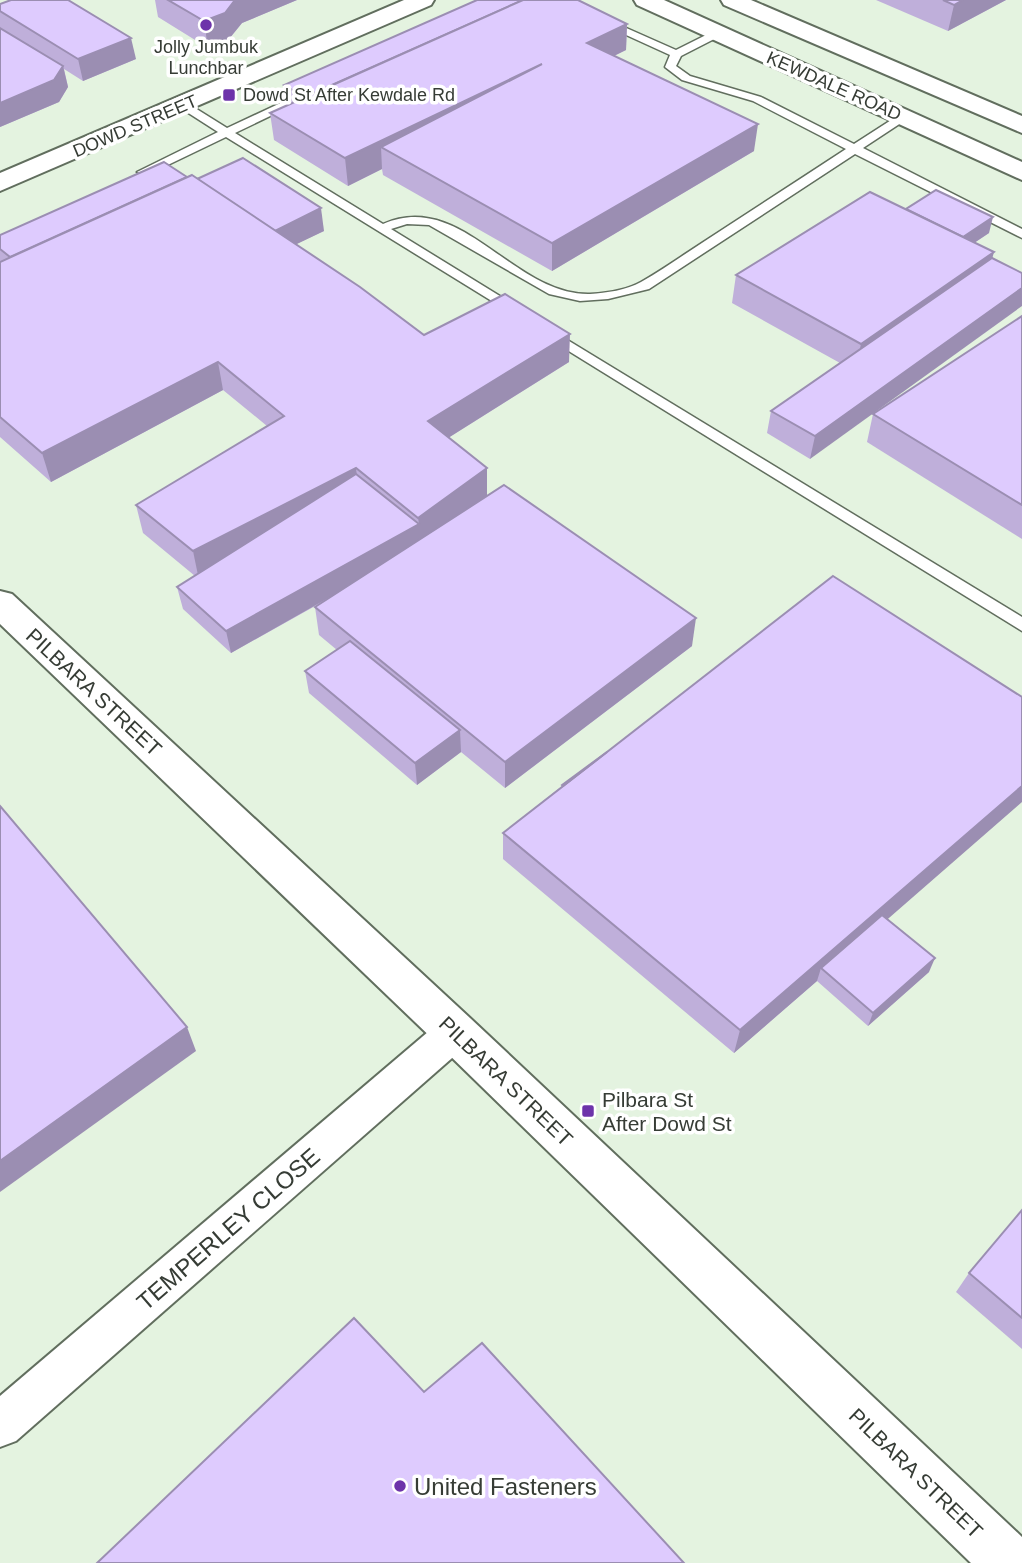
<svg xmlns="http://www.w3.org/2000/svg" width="1022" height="1563" font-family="Helvetica,sans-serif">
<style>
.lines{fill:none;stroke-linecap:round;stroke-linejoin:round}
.lane-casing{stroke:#616e5e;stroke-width:3}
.street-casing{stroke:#616e5e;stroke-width:4}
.secondary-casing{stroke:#616e5e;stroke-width:4}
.primary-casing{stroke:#616e5e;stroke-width:4}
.lane{fill:#fff;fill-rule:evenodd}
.street{fill:#fff;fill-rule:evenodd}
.secondary{fill:#fff;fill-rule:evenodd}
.primary{fill:#fff;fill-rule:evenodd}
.wall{fill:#bfafda}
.shaded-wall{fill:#9b8eb2}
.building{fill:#decbfe;stroke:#9b8eb2;stroke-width:2}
.poi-dot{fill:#6d33aa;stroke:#fff;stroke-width:2.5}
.labels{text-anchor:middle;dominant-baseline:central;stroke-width:7;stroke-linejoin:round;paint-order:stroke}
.far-poi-label{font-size:18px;fill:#363c35;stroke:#fff}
.far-street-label{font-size:18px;fill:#363c35;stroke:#fff}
.street-label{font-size:21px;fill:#363c35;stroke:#fff}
.poi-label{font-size:21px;fill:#363c35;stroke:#fff;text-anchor:start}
.near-street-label{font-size:24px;fill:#363c35;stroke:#fff}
.near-poi-label{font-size:24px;fill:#363c35;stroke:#fff;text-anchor:start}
</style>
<rect width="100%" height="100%" fill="#e4f3e0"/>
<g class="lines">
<defs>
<g id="lane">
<path d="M606,19L676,50L714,31H722V35L681,56L676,66L690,76L761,97L854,144L899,115H907V119L863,148L1022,229V238L855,154L649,289L608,299L580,301L549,294L429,225L407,224L391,229L521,309V315L516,316L226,137L147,175L137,172L218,132L179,107V103H187L227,128L304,92H312V96L235,133L383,224C462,189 513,296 590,294C606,293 627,290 641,282C664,269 686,253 708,239C754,209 800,179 846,149L753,101L682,80L665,67L670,55L602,24L601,22Z"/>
<path d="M551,330L1022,617V631L546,337L544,334Z"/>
</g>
<path id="street" d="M455,1015L468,1020L474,1032L468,1044L16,1441L0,1447V1396L442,1020Z"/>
<g id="secondary">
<path d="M404,0H434L431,5L0,191V173Z"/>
<path d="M0,591L12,594L470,1018L1022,1537V1563H971L440,1046L0,624Z"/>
</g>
<g id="primary">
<path d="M634,0H664L1022,162V180L637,5Z"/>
<path d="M721,0H751L1022,116V133L724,5Z"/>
</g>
</defs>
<use href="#lane" class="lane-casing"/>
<use href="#street" class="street-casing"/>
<use href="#secondary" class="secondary-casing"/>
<use href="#primary" class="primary-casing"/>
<use href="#lane" class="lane"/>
<use href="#street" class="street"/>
<use href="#secondary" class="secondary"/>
<use href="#primary" class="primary"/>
</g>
<g class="wall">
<path d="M155,0H297L242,23L229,39L208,48L158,17Z"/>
<path d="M876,0H1006L948,31Z"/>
<path d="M0,4L136,59L83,81L64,69L68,87L59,102L0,127Z"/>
<path d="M627,24L626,50L614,56L754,151L552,271L383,175L382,169L348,186L274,140L270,113L286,106L284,85Z"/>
<path d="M187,177L197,179L324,231L296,244L424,335L569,362L448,438L487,496L692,646L505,788L461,752L417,785L309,693L305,671L337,650L319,635L315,607L333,596L231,653L183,609L177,587L195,576L143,533L136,505L267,426L223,390L51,482L0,437V235Z"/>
<path d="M906,209L989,233L974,243L810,459L767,433L771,411L840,363L732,303L736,275Z"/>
<path d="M1022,316V539L867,442L873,414Z"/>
<path d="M562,785L888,919L929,972L868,1026L817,981L734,1053L503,859V833L562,786Z"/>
<path d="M1022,1210V1349L956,1292L969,1273Z"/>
</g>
<g class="shaded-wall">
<path d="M235,0H297L242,23L229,39L208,48L204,21Z"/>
<path d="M963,0H1006L948,31L954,5Z"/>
<path d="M627,24L626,50L585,70L587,43Z"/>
<path d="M131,38L136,59L83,81L78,59Z"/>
<path d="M542,64L381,147L382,169L348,186L345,158Z"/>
<path d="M63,66L68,87L59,102L0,127V103Z"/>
<path d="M758,124L754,151L552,271V243Z"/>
<path d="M321,208L324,231L274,255L271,233Z"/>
<path d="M993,217L989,233L947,261L951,245Z"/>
<path d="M994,252L986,281L855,372L861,344Z"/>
<path d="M1022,288V306L810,459L815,436Z"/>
<path d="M570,334L569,362L429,450L428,421Z"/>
<path d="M218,362L223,390L51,482L42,453Z"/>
<path d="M356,468L359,496L199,580L193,551Z"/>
<path d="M487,468V497L420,546L231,653L226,631L419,524L418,518Z"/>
<path d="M696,618L692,646L505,788V762Z"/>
<path d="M460,730L461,752L417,785L415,763Z"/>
<path d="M1022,786V802L827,972L821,968L817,981L734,1053L740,1030Z"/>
<path d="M935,958L929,972L868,1026L873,1013Z"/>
<path d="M187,1027L196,1051L0,1192V1161Z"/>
</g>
<g class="building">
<path d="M11,0H68L131,38L78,59L0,11V4Z"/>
<path d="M168,0H235L225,13L204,21Z"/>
<path d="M477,0H523L305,97L284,85Z"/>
<path d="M523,0H578L627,24L587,43L758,124L552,243L381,147L542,64L345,158L270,113Z"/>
<path d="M943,0H963L954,5Z"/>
<path d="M0,28L63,66L54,80L0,103Z"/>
<path d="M243,158L321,208L275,231L197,179Z"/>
<path d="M164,162L187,177L10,257L0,249V235Z"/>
<path d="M192,175L360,287L424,335L505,294L570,334L428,421L487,468L418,518L356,468L193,551L136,505L284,416L218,362L42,453L0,417V262Z"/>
<path d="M936,190L993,217L963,237L906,209Z"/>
<path d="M870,192L994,252L861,344L736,275Z"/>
<path d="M992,258L1022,273V288L815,436L771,411Z"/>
<path d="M1022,316V505L873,414Z"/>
<path d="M356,474L419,524L226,631L177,587Z"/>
<path d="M504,485L696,618L505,762L315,607Z"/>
<path d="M833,576L1022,697V786L740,1030L503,833Z"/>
<path d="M350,641L460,730L415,763L305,671Z"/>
<path d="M607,752L563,786L562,785Z"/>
<path d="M0,806L187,1027L0,1161Z"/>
<path d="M882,915L935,958L873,1013L821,968Z"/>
<path d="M1022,1210V1318L969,1273Z"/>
<path d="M354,1318L424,1392L482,1343L684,1563H97Z"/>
</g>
<g class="poi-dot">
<circle cx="206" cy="25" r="7"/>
<rect x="222" y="88" width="14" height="14" rx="3.5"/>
<rect x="581" y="1104" width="14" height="14" rx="3.5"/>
<circle cx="400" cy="1486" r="7"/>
</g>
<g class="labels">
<g class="far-poi-label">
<text x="206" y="47">Jolly Jumbuk<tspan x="206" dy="21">Lunchbar</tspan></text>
<text x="243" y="95" text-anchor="start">Dowd St After Kewdale Rd</text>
</g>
<g class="far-street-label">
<text transform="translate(834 86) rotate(24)">KEWDALE ROAD</text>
<text transform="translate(135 126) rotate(-23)">DOWD STREET</text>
</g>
<g class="street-label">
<text transform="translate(94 692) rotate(43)">PILBARA STREET</text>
<text transform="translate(506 1081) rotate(44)">PILBARA STREET</text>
<text transform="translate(916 1473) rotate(44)">PILBARA STREET</text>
</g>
<g class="poi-label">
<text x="602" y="1099">Pilbara St<tspan x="602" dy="24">After Dowd St</tspan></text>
</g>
<g class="near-street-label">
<text transform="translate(228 1229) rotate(-41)">TEMPERLEY CLOSE</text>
</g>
<g class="near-poi-label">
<text x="414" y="1486">United Fasteners</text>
</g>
</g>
</svg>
